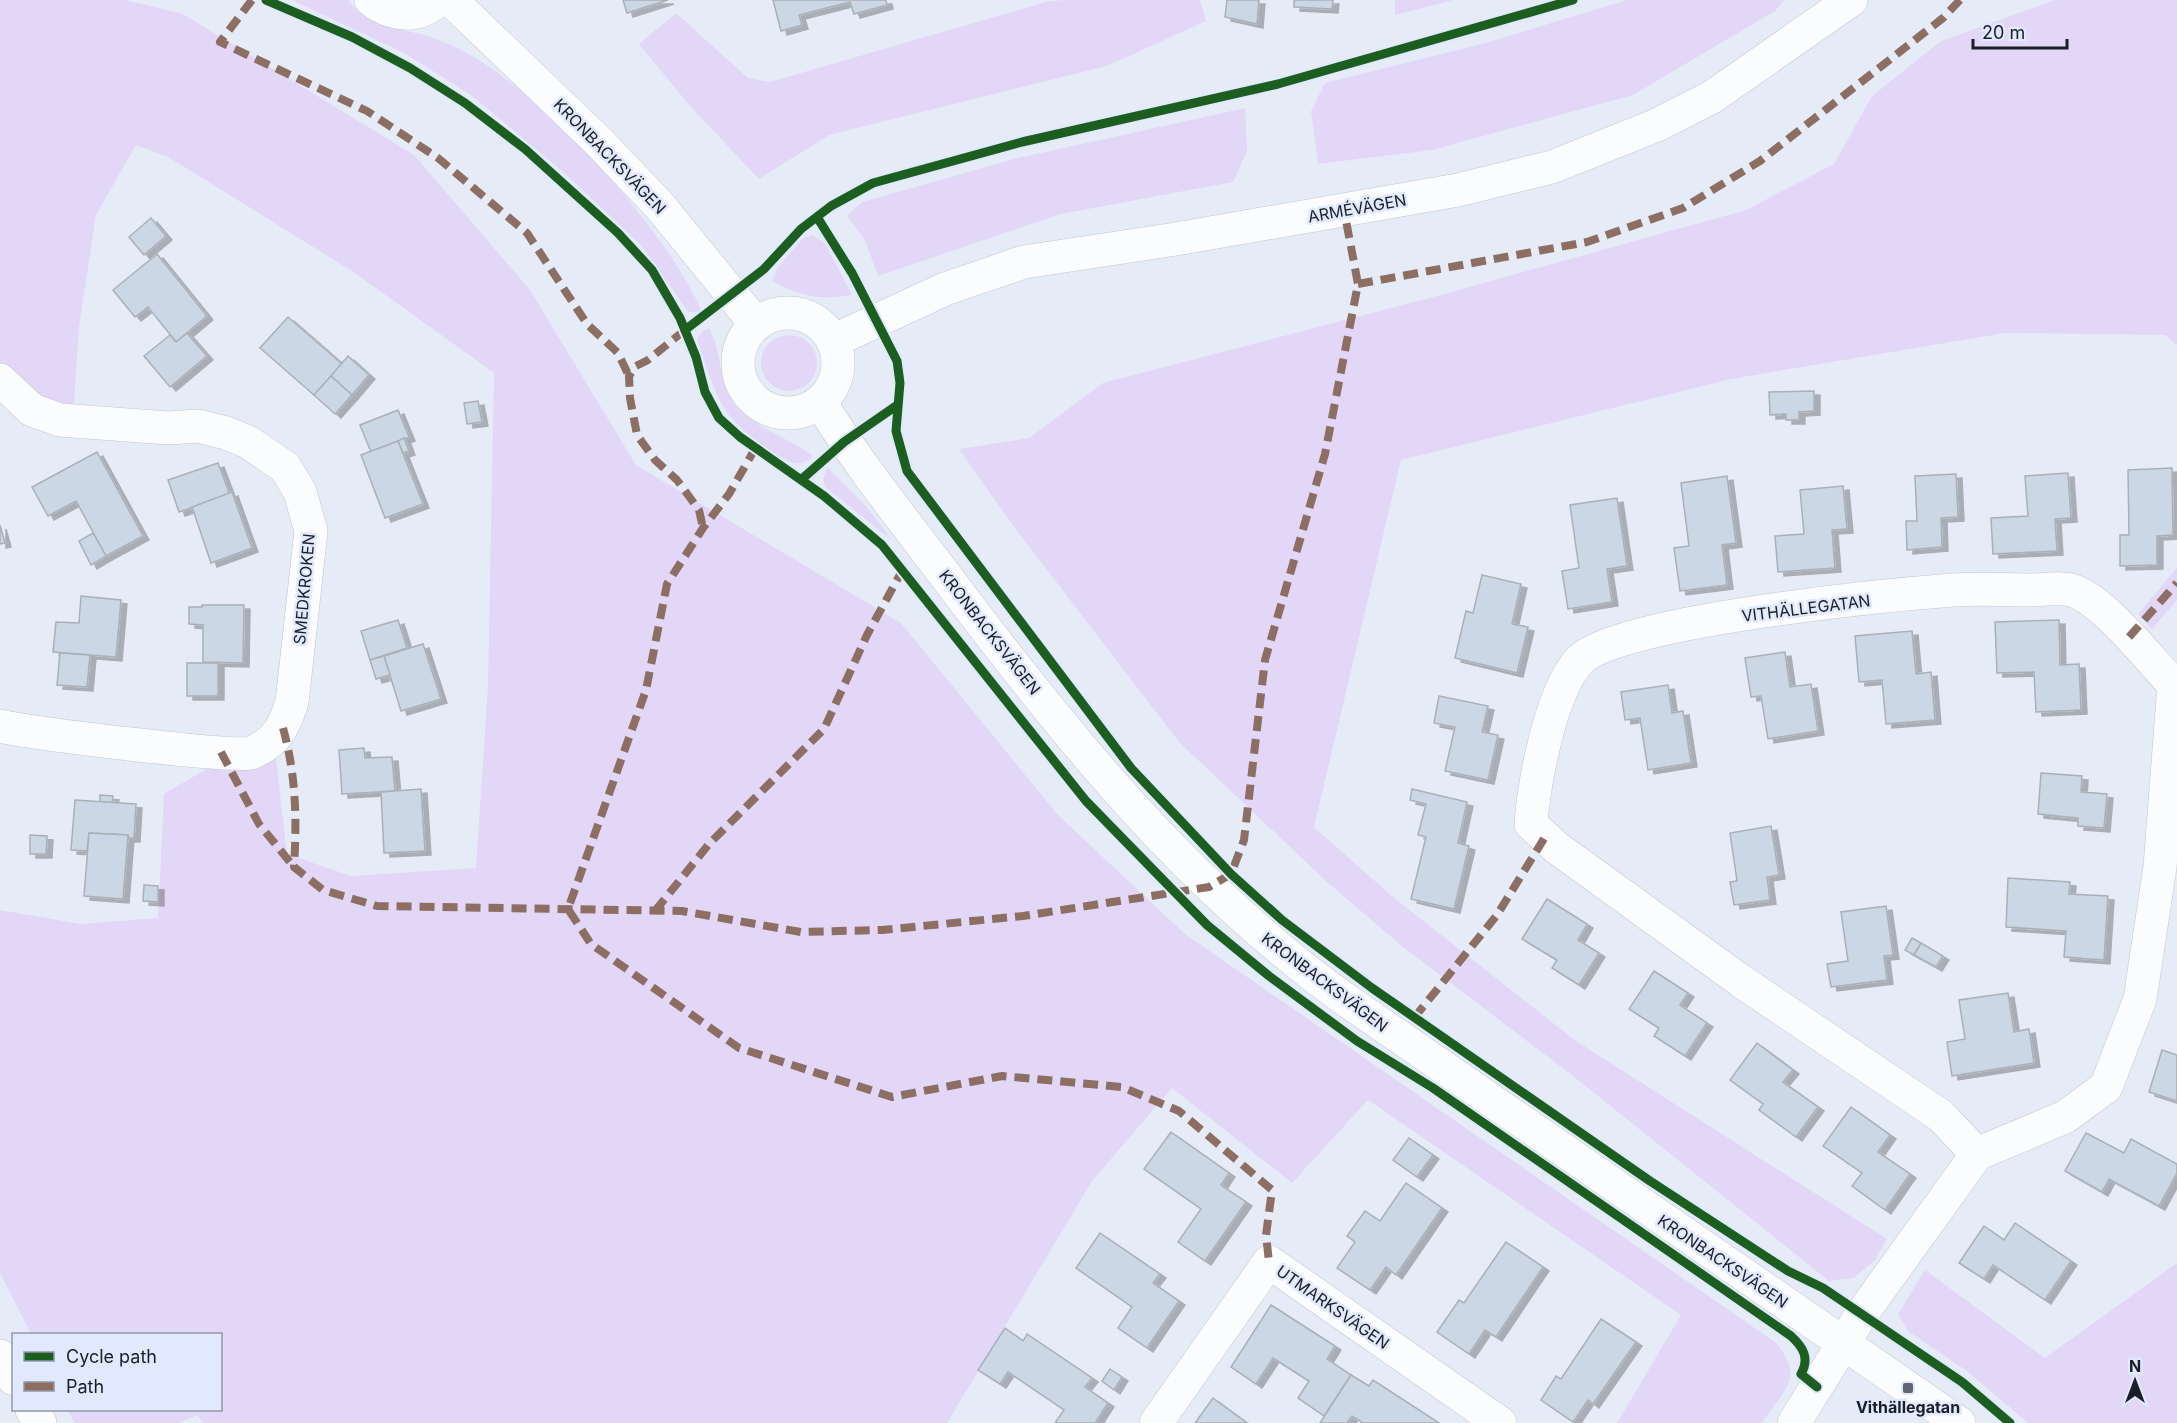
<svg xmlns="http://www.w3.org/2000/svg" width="2177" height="1423" font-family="Inter,sans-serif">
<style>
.green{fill:#e2d7f7}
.building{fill:#cbd7e4;stroke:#aab0b7;stroke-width:1.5;filter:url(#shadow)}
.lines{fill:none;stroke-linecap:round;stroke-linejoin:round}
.minor-casing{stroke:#c1c6ce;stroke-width:34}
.minor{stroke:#fbfcfe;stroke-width:33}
.quiet{stroke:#8d6e63;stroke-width:8;stroke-dasharray:15 8;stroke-linecap:butt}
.cycleway-casing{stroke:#e0e9fd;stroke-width:13}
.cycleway{stroke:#1b5e20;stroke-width:9}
.poi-dot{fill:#62666e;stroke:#e0e9fd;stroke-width:2}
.labels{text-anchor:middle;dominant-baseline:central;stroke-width:5;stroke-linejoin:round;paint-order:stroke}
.street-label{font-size:16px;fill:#1b1e25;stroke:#e0e9fd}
.poi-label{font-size:16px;font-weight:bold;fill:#1b1e25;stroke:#e0e9fd}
</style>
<defs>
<filter id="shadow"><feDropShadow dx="6" dy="4" stdDeviation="0" flood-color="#0004"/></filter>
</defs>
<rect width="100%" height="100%" fill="#e6ecf7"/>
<g class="green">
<path d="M0,0H125L183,14L414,155L530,290L636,465L901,623L1058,815L1185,934L1775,1342C1806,1377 1784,1390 1762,1423H1617L1681,1315L1368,1100L1292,1183L1172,1088L1092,1181L947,1423H203L197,1415L179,1423H75L68,1410H220V1334H31L0,1273V910L81,924L158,918L164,794L232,754L274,741L287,854L351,876L476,868L488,686L494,373L352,271L168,157L136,145L96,215L79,327L73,418L0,375Z"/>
<path d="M292,0H348C373,31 391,26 424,35C442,40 458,48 474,57C552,104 663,227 701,309L698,312H688L641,245L561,170L471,95L406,54Z"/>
<path d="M1063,0H1200L1206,21L1107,66L829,135L759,179L690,106L639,44L676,13L748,78L770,82L1046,2Z"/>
<path d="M1395,0H1453L1395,15Z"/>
<path d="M1627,0H1784L1775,11L1633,95L1432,150L1318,164L1311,111L1325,83L1482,44Z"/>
<path d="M2055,0H2177V345L2165,335L2005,333L1731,379L1401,460L1314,827L1393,897L1576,1041L1887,1239L1875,1260L1854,1278L1829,1281L1568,1072L1403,947L1327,882L1179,742L1014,527L959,449L1029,438L1103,383L1433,297L1746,210L1834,164L1872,96L1941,41Z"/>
<path d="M1245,108L1247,151L1233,182L1061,214L878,276L865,240L847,216L862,202L1014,159Z"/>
<path d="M812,235L825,243L852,295C819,301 800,296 772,281L778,267L803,238Z"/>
<path d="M709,328C721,350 719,378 732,400C746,425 790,438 813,456C808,460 803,464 796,463C780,462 739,428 729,415C713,394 706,364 697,339L702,332Z"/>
<circle cx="789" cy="363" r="28"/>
<path d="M827,467L865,505L893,541L825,487L823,480Z"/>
<path d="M2177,568V600L2152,629L2138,614Z"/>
<path d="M2177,1263V1423H2028L1967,1371L1909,1332L1898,1314L1925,1270L2045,1358Z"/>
</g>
<g class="building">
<path d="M623,0H668L627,13Z"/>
<path d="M773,0H886L887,5L854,14L850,2L799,15L802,25L781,31Z"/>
<path d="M1227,0H1259L1257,24L1225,17Z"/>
<path d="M1294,0H1333L1332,9L1294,7Z"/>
<path d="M151,218L166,236L144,255L129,237Z"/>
<path d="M157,254L207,316L176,342L148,307L135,317L113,290Z"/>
<path d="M288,317L342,364L314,395L260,348Z"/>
<path d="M187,333L207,356L170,387L144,356L170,335L176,342Z"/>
<path d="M348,356L369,375L352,395L331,376Z"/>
<path d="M331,376L352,395L335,414L314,395Z"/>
<path d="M1814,391V411L1799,412V420H1786V414L1770,415L1769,392Z"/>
<path d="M478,401L482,422L467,424L464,403Z"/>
<path d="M398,410L409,437L371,452L360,425Z"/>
<path d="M404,438L409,451L403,453L398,441Z"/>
<path d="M398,441L423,504L385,518L361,455Z"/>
<path d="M97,452L143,536L106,556L76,501L48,516L32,487Z"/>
<path d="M218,463L230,495L179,512L168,480Z"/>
<path d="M2172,468L2173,535L2157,536V565L2120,566V535H2129L2128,470Z"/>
<path d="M2068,473L2071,518L2055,519L2057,551L1993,554L1991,518L2028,516L2025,476Z"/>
<path d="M1956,474L1958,517L1941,518L1942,547L1907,550L1906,521H1917L1915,476Z"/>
<path d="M1727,476L1736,543L1722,545L1727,585L1680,591L1674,548L1689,546L1681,483Z"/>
<path d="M1843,486L1847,529L1832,530L1835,568L1778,572L1775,536L1804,534L1800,490Z"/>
<path d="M232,492L252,548L211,563L192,507Z"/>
<path d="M1617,498L1627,566L1607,569L1612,602L1568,609L1562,571L1579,568L1570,505Z"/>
<path d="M0,525L5,543L0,544Z"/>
<path d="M93,533L106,556L91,565L79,541Z"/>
<path d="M1482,575L1521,584L1512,624L1528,627L1517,673L1455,658L1466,611L1473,613Z"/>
<path d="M81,596L121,600L116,657L53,652L56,622L79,623Z"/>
<path d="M202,605H244L243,663L203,662V625L189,624V607H202Z"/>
<path d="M398,620L407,648L370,660L361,631Z"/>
<path d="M2059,620L2060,665L2079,664L2081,710L2036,712L2034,672L1997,673L1995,622Z"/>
<path d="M1912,631L1916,674L1931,672L1935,720L1886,724L1882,680L1859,682L1855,636Z"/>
<path d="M423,644L441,699L401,711L384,656Z"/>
<path d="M1785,652L1790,687L1811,684L1818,731L1768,739L1761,696L1751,697L1745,658Z"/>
<path d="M60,653L90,655L87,687L57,685Z"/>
<path d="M384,656L390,675L376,679L370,660Z"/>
<rect x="187" y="663" width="31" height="33"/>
<path d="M1668,685L1672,713L1683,711L1691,763L1648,770L1640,718L1625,720L1621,692Z"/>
<path d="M1439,696L1488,706L1482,732L1498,735L1488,780L1445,771L1455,727L1434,723Z"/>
<path d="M364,748L365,758L392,757L395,791L342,794L339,750Z"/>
<path d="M2041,773L2082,776L2081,792L2107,794L2104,828L2078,826V818L2038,814Z"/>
<path d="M421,789L425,851L384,853L381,792Z"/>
<path d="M1412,789L1467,802L1458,843L1469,846L1454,909L1411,899L1426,837L1418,835L1426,804L1410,800Z"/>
<path d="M100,795L113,796L112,803L100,802Z"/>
<path d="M75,800L136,804L134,838H128V835L89,833L87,851L71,850Z"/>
<path d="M1771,826L1779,875L1767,877L1770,900L1734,905L1730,882L1737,881L1730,833Z"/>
<path d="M89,833L128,835L123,899L84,896Z"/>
<path d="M30,835L47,836L46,854H30Z"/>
<path d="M2008,878L2070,882L2069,894L2108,896L2104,960L2064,957L2066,931L2006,927Z"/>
<path d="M144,885L158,886V902L143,901Z"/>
<path d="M1547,899L1587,924L1578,940L1599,953L1579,985L1552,968L1557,960L1522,939Z"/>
<path d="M1886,906L1893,955L1884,956L1887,980L1831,987L1827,964L1848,961L1841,912Z"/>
<path d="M1912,938L1921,943L1914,955L1905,950Z"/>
<path d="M1921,943L1943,956L1936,967L1914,955Z"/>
<path d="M1654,971L1688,993L1680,1005L1707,1023L1685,1056L1654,1036L1659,1028L1629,1009Z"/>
<path d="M2008,993L2014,1032L2029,1029L2034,1063L1952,1076L1947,1042L1965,1039L1959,1000Z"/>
<path d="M1757,1043L1793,1070L1783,1082L1818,1107L1796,1137L1759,1110L1763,1104L1730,1080Z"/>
<path d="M2162,1050L2177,1055V1101L2149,1092Z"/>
<path d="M1851,1107L1890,1135L1878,1152L1910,1174L1885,1210L1852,1186L1862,1173L1823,1146Z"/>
<path d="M1171,1132L1229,1173L1221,1185L1246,1202L1205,1261L1178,1242L1201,1209L1144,1169Z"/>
<path d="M2086,1133L2124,1153L2131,1139L2177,1164V1173L2159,1206L2109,1179L2102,1192L2065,1171Z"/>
<path d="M1409,1138L1433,1155L1417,1177L1393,1160Z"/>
<path d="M1406,1183L1442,1208L1396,1275L1386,1267L1370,1290L1337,1268L1355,1242L1347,1236L1365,1211L1380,1221Z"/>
<path d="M2015,1223L2071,1261L2045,1300L1993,1265L1984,1279L1959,1263L1984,1226L2004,1240Z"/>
<path d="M1100,1233L1160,1274L1153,1283L1179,1301L1147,1348L1118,1328L1132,1307L1076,1268Z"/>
<path d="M1506,1242L1543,1267L1496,1337L1485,1330L1469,1354L1437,1332L1459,1300L1464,1303Z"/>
<path d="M1271,1305L1335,1346L1327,1359L1351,1375L1324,1416L1298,1398L1309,1381L1273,1358L1256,1384L1231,1367Z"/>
<path d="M1601,1319L1636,1342L1593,1404L1588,1400L1573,1422L1541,1400L1556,1376L1561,1379Z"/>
<path d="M1005,1328L1023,1341L1027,1334L1092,1378L1085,1387L1108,1403L1095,1423H1055L1064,1410L1008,1372L1000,1384L978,1370Z"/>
<path d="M1110,1369L1122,1377L1114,1390L1102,1381Z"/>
<path d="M1351,1375L1369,1386L1373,1380L1439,1423H1363L1352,1416L1347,1423H1320Z"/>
<path d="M1213,1398L1247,1423H1195Z"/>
</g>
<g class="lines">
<defs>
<g id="minor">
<path d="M371,0C392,16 418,19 438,0"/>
<path d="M451,0L599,142L659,205L756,324"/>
<circle cx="788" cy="363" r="50"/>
<path d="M833,341L945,289L1024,262L1176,239L1458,190L1552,167L1657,125L1712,97L1851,0"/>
<path d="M0,380L32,410L60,420L168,428L198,426L226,433L248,442L285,467L300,492L311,531L292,702C284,727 277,742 251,753C237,759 25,732 0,726"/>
<path d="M820,402C858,464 904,521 948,579C1065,735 1186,885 1346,1000L1959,1423"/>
<path d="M0,1356L14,1379"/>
<path d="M32,1410L40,1423"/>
<path d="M1156,1423L1269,1262L1500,1423"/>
<path d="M1794,1423L1861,1315L1977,1154L2065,1117L2106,1087L2140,999L2160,867L2174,685C2151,661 2102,598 2071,590C2059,587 2043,590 2030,590C2005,590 1978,588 1953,590C1888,595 1618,621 1580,660C1551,690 1534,782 1531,824L1557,848L1741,981L1941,1116L1977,1154"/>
</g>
</defs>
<use href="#minor" class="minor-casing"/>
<use href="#minor" class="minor"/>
<g class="quiet">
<path d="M252,0L220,42L367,111L438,158L527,233L587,324L618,353L629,376"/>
<path d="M1358,284L1587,242L1683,208L1760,161L1943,18L1960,0"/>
<path d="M685,330L648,360L636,366L629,376L630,398L637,435L655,460L677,480L699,510L703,528"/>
<path d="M756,447L729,494L703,528L667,584L646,690L568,909L591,944L739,1048L892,1097L1002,1076L1122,1087L1179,1111L1272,1190L1266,1235L1269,1262"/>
<path d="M2129,637L2177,583"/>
<path d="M283,728C296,775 297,819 294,867L323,890L377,906L682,911L801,932L882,930L1023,916L1209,887L1231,874L1244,840L1265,660L1325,454L1358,284L1344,210"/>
<path d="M221,752L259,824L294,867"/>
<path d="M655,911L709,844L824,729L867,635L903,569"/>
<path d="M1414,1018L1497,915L1545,837"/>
</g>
<defs>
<g id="cycleway">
<path d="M266,0L352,37L410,68L465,103L525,149L618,233L652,270L680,318L696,357L705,392L719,418L740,437L824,496L882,545L1086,801L1207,925L1269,976L1357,1041L1433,1088L1791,1336C1803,1347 1810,1358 1801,1374L1817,1387"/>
<path d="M817,217L852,273L897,361L900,383L896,431L907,471L1131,768L1231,874L1282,920L1372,988L1650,1181L1788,1271L1823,1288L1962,1382L2010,1423"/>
<path d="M685,330L764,269L801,229L831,206L873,183L1022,142L1278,84L1573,0"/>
<path d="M802,479L844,442L896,406"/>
</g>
</defs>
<use href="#cycleway" class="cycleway-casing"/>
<use href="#cycleway" class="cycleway"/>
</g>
<rect class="poi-dot" x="1902" y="1382" width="12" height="12" rx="3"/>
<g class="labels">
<g class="street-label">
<text transform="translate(610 156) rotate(46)">KRONBACKSVÄGEN</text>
<text transform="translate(1357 208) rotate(-10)">ARMÉVÄGEN</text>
<text transform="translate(304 589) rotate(-85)">SMEDKROKEN</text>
<text transform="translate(1806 608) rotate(-7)">VITHÄLLEGATAN</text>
<text transform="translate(990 632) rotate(52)">KRONBACKSVÄGEN</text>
<text transform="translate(1325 982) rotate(37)">KRONBACKSVÄGEN</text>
<text transform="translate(1723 1261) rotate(34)">KRONBACKSVÄGEN</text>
<text transform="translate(1333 1307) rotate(35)">UTMARKSVÄGEN</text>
</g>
<g class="poi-label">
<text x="1908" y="1407">Vithällegatan</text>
</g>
</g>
<rect x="12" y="1333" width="210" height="78" fill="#e0e9fd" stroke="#9198a7" stroke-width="1.5"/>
<rect x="24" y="1352" width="30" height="9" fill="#1b5e20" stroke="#9198a7" stroke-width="1.5"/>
<text x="66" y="1363" font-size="18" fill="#1b1e25">Cycle path</text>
<rect x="24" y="1382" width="30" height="9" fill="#8d6e63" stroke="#9198a7" stroke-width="1.5"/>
<text x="66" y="1393" font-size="18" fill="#1b1e25">Path</text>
<g transform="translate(2135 1381)" stroke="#e0e9fd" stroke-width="4.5" paint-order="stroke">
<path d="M0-4.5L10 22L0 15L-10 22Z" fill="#1b1e25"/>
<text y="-9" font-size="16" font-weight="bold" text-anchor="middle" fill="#1b1e25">N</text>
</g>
<path d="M1973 39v9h94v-9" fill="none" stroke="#1b1e25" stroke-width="3"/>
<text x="1982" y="39" font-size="18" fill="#1b1e25" stroke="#e0e9fd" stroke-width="4.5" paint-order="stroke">20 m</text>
</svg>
